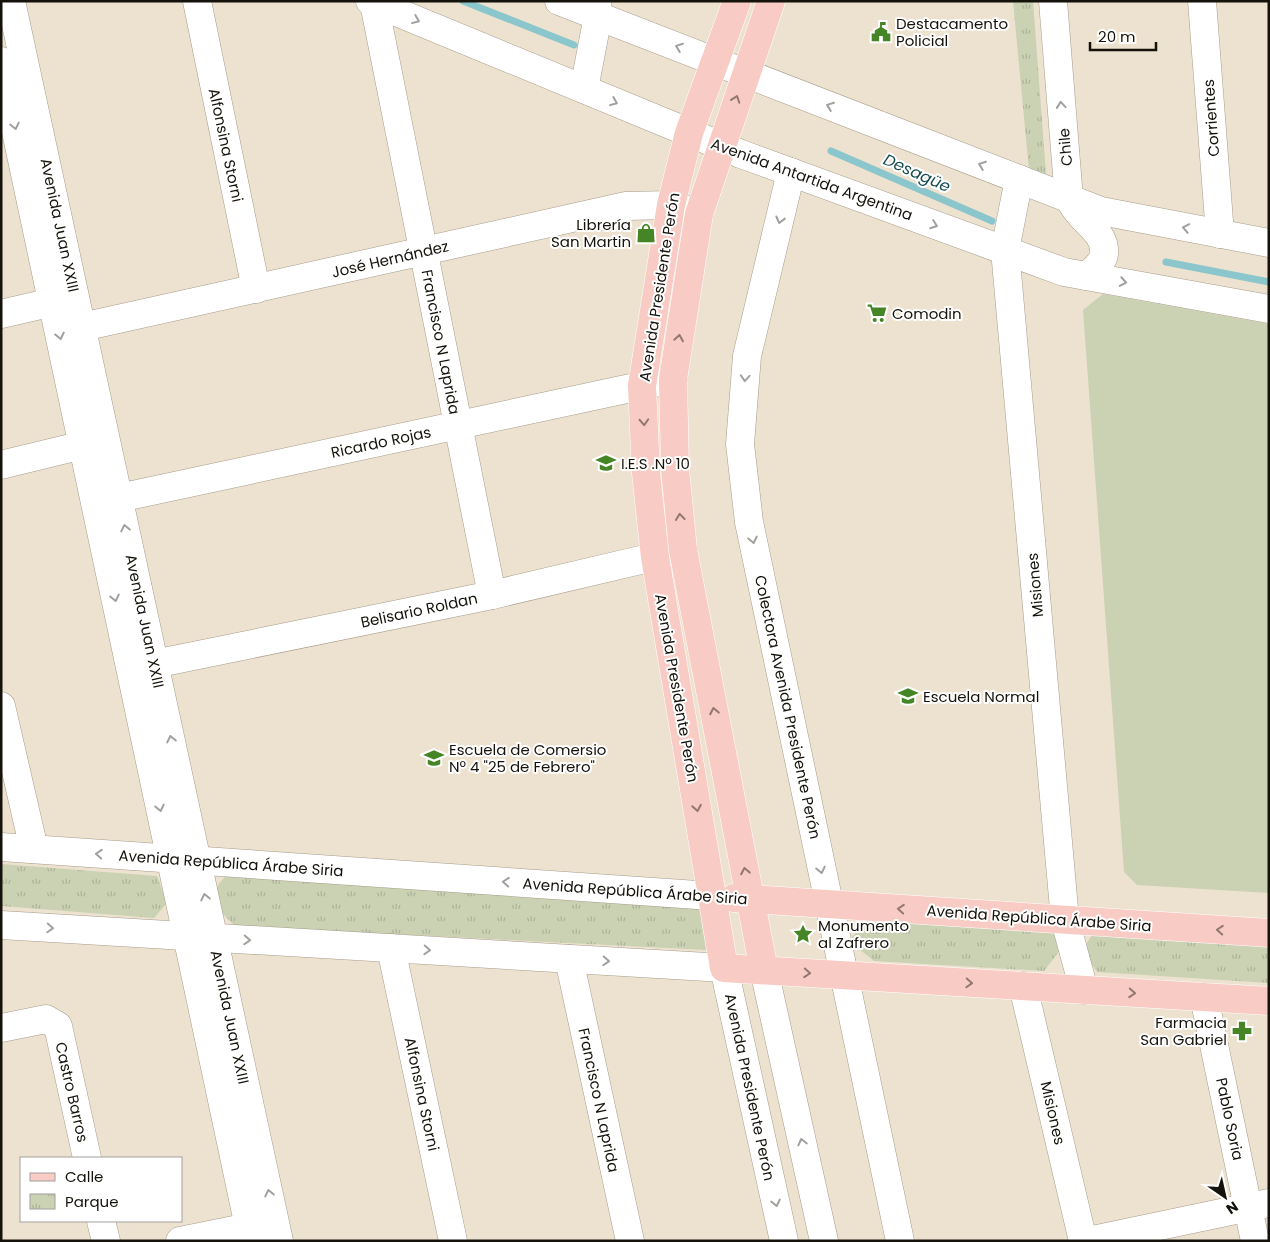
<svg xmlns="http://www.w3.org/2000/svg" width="1270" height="1242" font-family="Poppins,sans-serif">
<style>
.green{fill:#cad2b3}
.park{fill:url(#park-tufts)}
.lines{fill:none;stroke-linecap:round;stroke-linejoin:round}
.stream{stroke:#8ac6cc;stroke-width:7}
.minor-casing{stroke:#a69c8a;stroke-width:29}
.major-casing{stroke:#fff;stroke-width:29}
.minor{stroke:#fff;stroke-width:28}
.major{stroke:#f8cbc5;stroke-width:28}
.oneway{stroke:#a1a09d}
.oneway2{stroke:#927871}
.labels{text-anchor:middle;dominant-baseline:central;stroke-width:4;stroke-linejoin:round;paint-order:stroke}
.poi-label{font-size:15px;fill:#15120b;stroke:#fff;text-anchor:start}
.street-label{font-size:15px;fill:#15120b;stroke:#fff}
.water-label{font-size:16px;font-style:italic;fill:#164b50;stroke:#fff}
</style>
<defs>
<pattern id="park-tufts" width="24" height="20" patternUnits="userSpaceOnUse" patternTransform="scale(1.25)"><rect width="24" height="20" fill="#cad2b3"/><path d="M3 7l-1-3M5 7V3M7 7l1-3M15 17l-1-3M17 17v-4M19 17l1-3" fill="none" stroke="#adb399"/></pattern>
</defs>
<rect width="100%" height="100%" fill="#ede2cf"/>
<path class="green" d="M1103,294L1269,324V893L1137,885L1124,872L1083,310Z"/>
<g class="park">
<path d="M1013,1H1033L1046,174L1037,177L1029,170Z"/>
<path d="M1,864L157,876L167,903L154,918L1,906Z"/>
<path d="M226,875L703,907L707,950L235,926L218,909L213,892Z"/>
<path d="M872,920L1049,926L1057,936L1061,949L1044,971L874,961L859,949L852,937L859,929Z"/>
<path d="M1095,931L1269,942V983L1097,972L1082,950Z"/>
</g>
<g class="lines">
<g class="stream">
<path d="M463,1L574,45"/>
<path d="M831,151L992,221"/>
<path d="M1166,262L1269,282"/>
</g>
<defs>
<g id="minor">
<path d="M11,1L279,1241"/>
<path d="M197,1L256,289"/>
<path d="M370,1L741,154L1064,272L1269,309"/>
<path d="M375,1L374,3L492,595"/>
<path d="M559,1L1101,211L1269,243"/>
<path d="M1053,1L1069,199C1072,203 1074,208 1078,212C1088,225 1106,235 1104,254C1103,263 1093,270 1087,276"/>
<path d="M1202,1L1220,234"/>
<path d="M1,61L252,1241"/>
<path d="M584,89L598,16L597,1"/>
<path d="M791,172L747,356L740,444L749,522L900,1241"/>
<path d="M1019,179L1005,250L1065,920L1084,990"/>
<path d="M1,314L53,302"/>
<path d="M82,327L626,206L671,205L699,214"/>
<path d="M1,465L83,445"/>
<path d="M119,498L673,379"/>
<path d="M154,664L492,595L683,550"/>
<path d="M1,706L34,849"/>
<path d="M1,847L712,896"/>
<path d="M1,925L724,968L784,1241"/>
<path d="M391,948L453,1241"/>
<path d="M569,959L630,1241"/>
<path d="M764,970L824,1241"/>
<path d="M1023,986L1083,1241"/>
<path d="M1204,997L1255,1241"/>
<path d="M1,1028L46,1019L58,1026L87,1158"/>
<path d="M101,1221L106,1241"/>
<path d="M180,1241L249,1227"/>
<path d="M1088,1241L1269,1203"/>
</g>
<g id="major">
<path d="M737,1L689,133L671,205L642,386L646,473L655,557L724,968L1269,1001"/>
<path d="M734,898L1269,933"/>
<path d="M764,970L683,550L675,469L673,379L699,214L771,1"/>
</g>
</defs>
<use href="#minor" class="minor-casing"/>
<use href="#major" class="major-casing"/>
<use href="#minor" class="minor"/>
<use href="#major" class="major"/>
</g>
<defs><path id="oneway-chevron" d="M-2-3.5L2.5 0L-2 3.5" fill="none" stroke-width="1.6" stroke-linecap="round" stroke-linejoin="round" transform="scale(1.25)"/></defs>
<g class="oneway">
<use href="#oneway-chevron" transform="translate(416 20) rotate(22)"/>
<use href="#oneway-chevron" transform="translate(679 47) rotate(-159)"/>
<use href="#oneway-chevron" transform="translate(614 102) rotate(22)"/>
<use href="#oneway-chevron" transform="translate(1061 105) rotate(-95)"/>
<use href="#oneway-chevron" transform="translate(830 106) rotate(-159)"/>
<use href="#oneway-chevron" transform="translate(15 126) rotate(78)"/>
<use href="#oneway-chevron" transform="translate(982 165) rotate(-159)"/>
<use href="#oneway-chevron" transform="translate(780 220) rotate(104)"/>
<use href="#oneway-chevron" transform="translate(934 225) rotate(20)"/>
<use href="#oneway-chevron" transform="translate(1186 228) rotate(-169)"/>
<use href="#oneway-chevron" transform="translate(1123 282) rotate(10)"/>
<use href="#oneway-chevron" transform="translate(60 336) rotate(78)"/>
<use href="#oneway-chevron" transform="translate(745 378) rotate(94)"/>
<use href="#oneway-chevron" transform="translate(125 528) rotate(-102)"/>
<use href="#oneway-chevron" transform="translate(753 540) rotate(78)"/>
<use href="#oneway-chevron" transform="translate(115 598) rotate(78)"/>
<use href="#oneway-chevron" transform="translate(171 739) rotate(-102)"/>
<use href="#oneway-chevron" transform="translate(160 808) rotate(78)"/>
<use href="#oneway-chevron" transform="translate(99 854) rotate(-176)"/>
<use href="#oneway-chevron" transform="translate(821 870) rotate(78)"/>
<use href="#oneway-chevron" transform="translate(506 882) rotate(-176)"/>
<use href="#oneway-chevron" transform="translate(205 897) rotate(-102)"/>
<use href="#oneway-chevron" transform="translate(50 928) rotate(3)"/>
<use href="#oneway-chevron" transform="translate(247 940) rotate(3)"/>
<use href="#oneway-chevron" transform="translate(427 950) rotate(3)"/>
<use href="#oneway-chevron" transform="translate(606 961) rotate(3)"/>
<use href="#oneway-chevron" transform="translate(802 1142) rotate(-103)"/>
<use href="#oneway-chevron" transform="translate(269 1193) rotate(-102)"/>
<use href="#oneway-chevron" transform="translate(776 1203) rotate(78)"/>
</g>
<g class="oneway2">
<use href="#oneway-chevron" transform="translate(736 99) rotate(-71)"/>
<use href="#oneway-chevron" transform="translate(679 338) rotate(-81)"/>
<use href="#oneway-chevron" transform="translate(644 422) rotate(87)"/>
<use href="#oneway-chevron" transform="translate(680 517) rotate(-96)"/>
<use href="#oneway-chevron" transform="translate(714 711) rotate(-101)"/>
<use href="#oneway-chevron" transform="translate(697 808) rotate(80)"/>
<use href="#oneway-chevron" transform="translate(745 871) rotate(-101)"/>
<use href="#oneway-chevron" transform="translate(901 909) rotate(-176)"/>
<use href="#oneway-chevron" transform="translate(1220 930) rotate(-176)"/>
<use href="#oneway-chevron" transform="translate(807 973) rotate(4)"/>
<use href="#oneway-chevron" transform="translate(969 983) rotate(3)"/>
<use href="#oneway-chevron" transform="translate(1132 993) rotate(4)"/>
</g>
<defs>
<symbol id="civic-bare" viewBox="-9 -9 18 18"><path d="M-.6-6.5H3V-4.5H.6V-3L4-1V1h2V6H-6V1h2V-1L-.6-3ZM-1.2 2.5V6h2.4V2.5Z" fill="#458526" stroke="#fff" stroke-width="2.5" paint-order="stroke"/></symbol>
<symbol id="shop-bare" viewBox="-9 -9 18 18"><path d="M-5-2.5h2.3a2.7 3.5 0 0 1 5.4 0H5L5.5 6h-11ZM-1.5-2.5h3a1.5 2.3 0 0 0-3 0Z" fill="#458526" stroke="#fff" stroke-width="2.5" paint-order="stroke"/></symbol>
<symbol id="supermarket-bare" viewBox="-9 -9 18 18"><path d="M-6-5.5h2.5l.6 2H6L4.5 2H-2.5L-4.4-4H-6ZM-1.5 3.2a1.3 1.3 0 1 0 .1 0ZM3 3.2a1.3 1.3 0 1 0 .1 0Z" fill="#458526" stroke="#fff" stroke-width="2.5" paint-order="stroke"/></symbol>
<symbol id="school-bare" viewBox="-9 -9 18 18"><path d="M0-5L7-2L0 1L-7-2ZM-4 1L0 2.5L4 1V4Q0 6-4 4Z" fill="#458526" stroke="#fff" stroke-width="2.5" paint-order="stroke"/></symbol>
<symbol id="sight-bare" viewBox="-9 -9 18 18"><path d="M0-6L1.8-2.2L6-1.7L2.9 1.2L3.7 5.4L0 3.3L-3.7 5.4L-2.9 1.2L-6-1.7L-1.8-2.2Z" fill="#458526" stroke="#fff" stroke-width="2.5" paint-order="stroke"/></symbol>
<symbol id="pharmacy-bare" viewBox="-9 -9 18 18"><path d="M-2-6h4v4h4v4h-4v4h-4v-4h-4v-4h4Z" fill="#458526" stroke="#fff" stroke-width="2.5" paint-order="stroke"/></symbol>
</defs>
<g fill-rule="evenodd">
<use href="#civic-bare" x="867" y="18" width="28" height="28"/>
<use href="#shop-bare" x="632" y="219" width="28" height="28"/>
<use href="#supermarket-bare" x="863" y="299" width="28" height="28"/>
<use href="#school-bare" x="592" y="449" width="28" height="28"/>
<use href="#school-bare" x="894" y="682" width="28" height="28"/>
<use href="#school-bare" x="420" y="744" width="28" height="28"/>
<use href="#sight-bare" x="789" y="920" width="28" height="28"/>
<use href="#pharmacy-bare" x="1228" y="1017" width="28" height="28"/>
</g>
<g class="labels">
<g class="poi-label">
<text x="896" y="23">Destacamento<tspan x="896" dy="17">Policial</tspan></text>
<text x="631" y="224" text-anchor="end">Librería<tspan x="631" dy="17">San Martin</tspan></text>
<text x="892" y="313">Comodin</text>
<text x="621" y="463">I.E.S .Nº 10</text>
<text x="923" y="696">Escuela Normal</text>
<text x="449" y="749">Escuela de Comersio<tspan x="449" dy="17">Nº 4 "25 de Febrero"</tspan></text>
<text x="818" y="925">Monumento<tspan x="818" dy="17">al Zafrero</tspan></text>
<text x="1227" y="1022" text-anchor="end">Farmacia<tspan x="1227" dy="17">San Gabriel</tspan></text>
</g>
<g class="street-label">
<text transform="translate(1211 118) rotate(-94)">Corrientes</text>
<text transform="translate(226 145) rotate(78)">Alfonsina Storni</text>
<text transform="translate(1065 147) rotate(-95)">Chile</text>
<text transform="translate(812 179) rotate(20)">Avenida Antartida Argentina</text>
<text transform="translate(60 225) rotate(78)">Avenida Juan XXIII</text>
<text transform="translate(390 259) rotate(-13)">José Hernández</text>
<text transform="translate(659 287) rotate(-81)">Avenida Presidente Perón</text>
<text transform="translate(441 342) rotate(79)">Francisco N Laprida</text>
<text transform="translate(381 442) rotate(-12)">Ricardo Rojas</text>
<text transform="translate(1035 585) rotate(-95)">Misiones</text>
<text transform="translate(419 610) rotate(-12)">Belisario Roldan</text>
<text transform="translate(145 621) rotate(78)">Avenida Juan XXIII</text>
<text transform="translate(677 688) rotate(80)">Avenida Presidente Perón</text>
<text transform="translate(788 707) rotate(78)">Colectora Avenida Presidente Perón</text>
<text transform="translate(231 863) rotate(4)">Avenida República Árabe Siria</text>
<text transform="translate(635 891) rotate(4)">Avenida República Árabe Siria</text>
<text transform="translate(1039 918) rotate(4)">Avenida República Árabe Siria</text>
<text transform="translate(230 1017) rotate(78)">Avenida Juan XXIII</text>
<text transform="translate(750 1087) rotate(78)">Avenida Presidente Perón</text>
<text transform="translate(72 1092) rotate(77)">Castro Barros</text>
<text transform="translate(422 1094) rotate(78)">Alfonsina Storni</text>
<text transform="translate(599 1100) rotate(78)">Francisco N Laprida</text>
<text transform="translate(1053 1113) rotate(77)">Misiones</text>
<text transform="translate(1230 1119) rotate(78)">Pablo Soria</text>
</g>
<g class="water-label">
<text transform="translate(917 173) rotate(24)">Desagüe</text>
</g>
</g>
<rect width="1270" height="1242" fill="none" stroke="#15120b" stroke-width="5"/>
<rect x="20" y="1157" width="162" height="65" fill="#ffffff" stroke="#a1a09d"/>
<rect x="30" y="1173" width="25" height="8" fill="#f8cbc5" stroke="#a1a09d"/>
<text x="65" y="1182" font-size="15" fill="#15120b">Calle</text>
<rect x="30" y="1194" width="25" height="15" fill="url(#park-tufts)" stroke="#a1a09d"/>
<text x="65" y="1207" font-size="15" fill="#15120b">Parque</text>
<g transform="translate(1225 1197) rotate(146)" stroke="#ffffff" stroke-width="4" paint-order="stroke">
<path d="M0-4L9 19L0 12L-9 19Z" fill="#15120b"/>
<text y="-8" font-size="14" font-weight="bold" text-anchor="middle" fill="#15120b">N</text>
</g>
<path d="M1090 42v8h66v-8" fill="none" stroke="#15120b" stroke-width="2.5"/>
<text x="1098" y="42" font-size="15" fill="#15120b" stroke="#ffffff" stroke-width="4" paint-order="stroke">20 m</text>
</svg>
